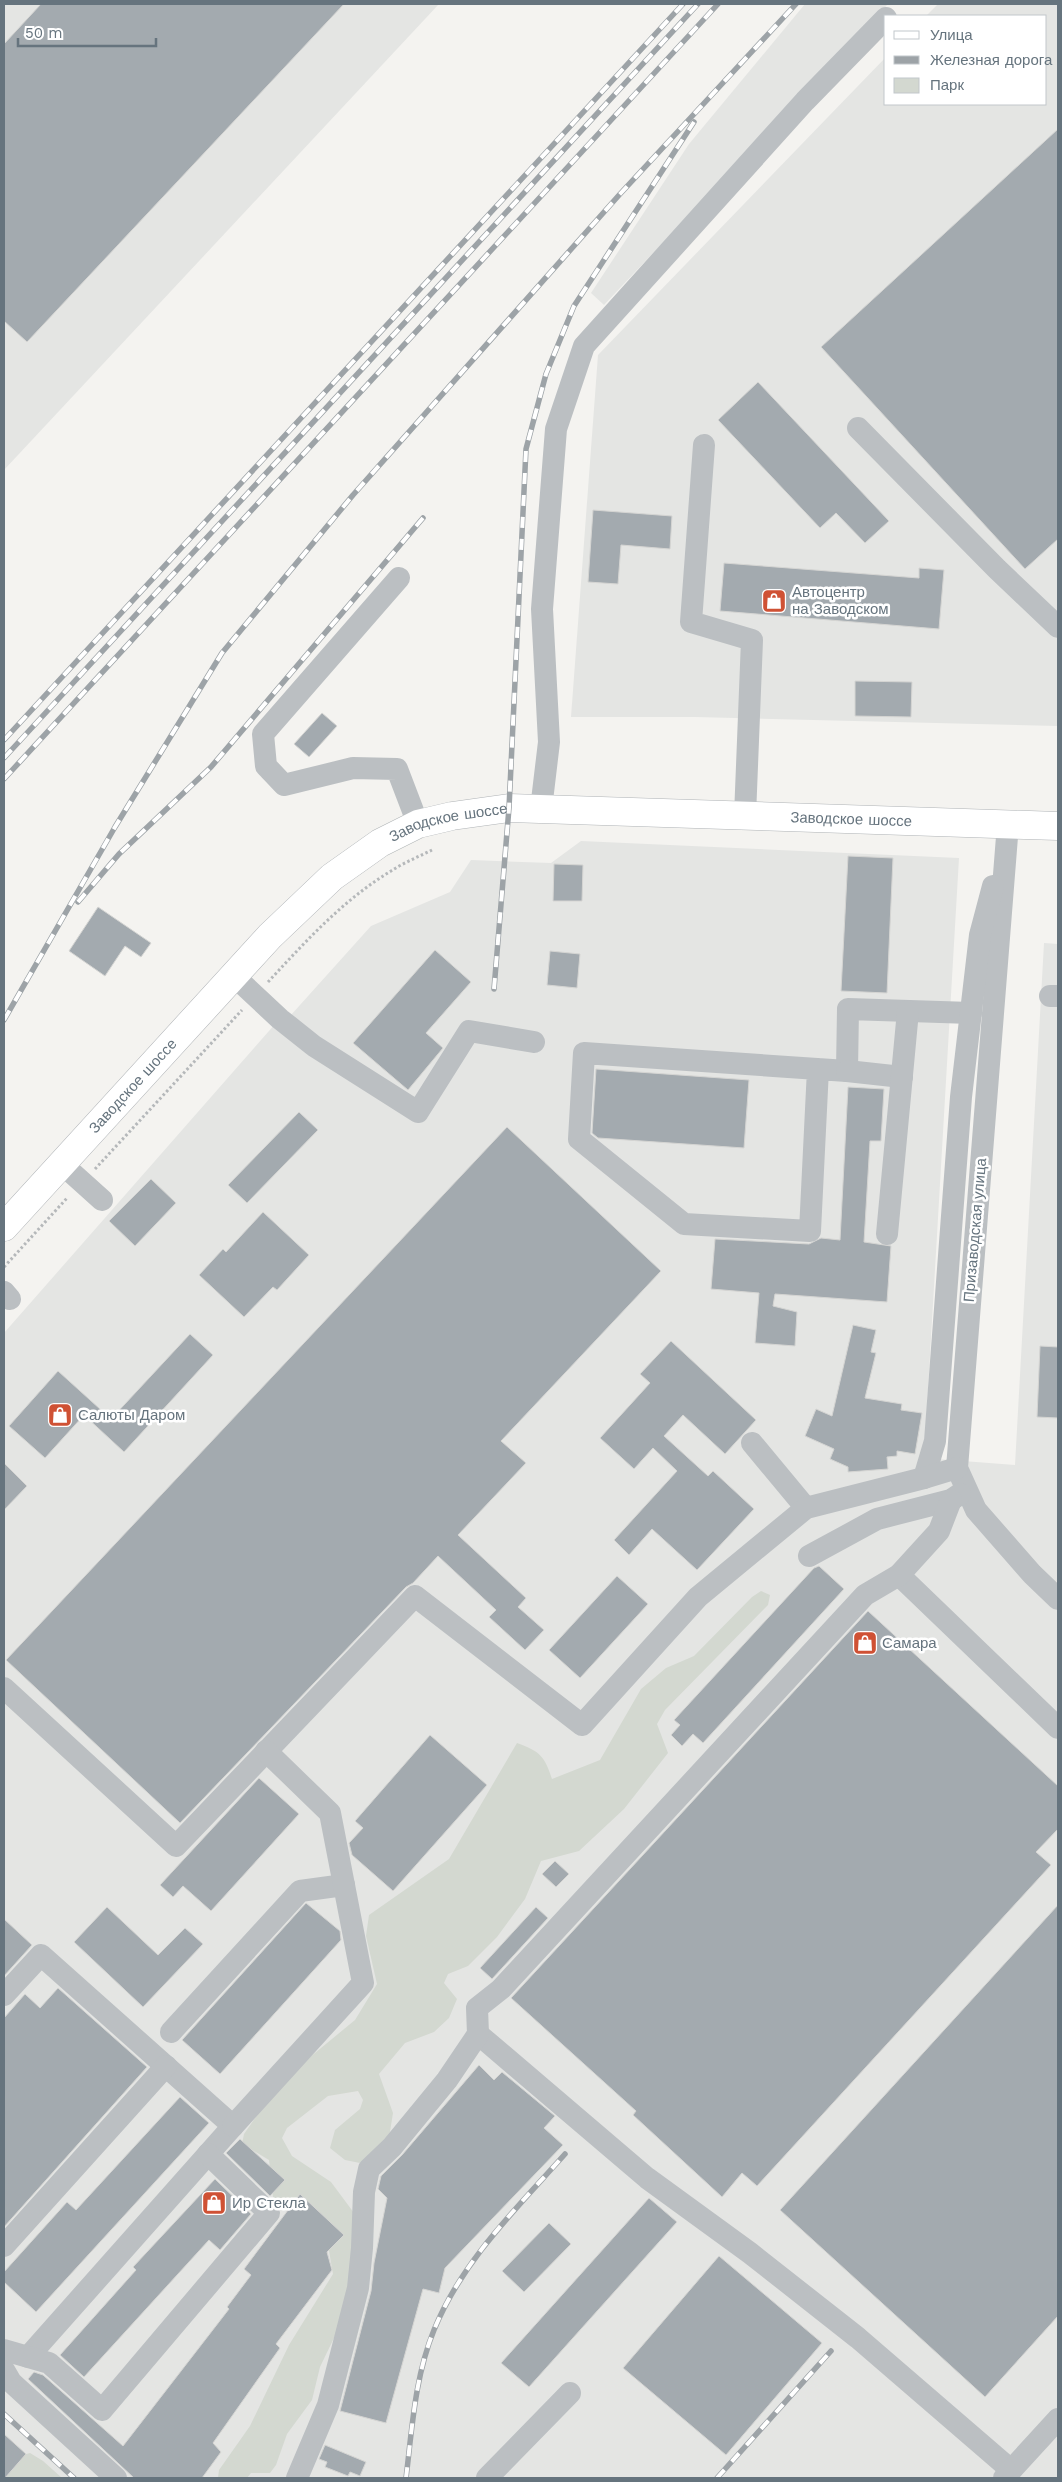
<svg xmlns="http://www.w3.org/2000/svg" width="1062" height="2482" font-family="'Work Sans',sans-serif">
<style>
.built{fill:#e4e5e3}
.green{fill:#d3d8d0}
.building{fill:#a3aaaf;stroke:#d5d5d3}
.lines{fill:none;stroke-linecap:round;stroke-linejoin:round}
.major-casing{stroke:#afb3b6;stroke-width:29}
.path{stroke:#b5b8ba;stroke-width:3;stroke-dasharray:2.5 2.5;stroke-linecap:butt}
.minor{stroke:#bbbfc2;stroke-width:22}
.major{stroke:#fff;stroke-width:28}
.rail-casing{stroke:#9da3a7;stroke-width:5.5}
.rail{stroke:#fff;stroke-width:4;stroke-dasharray:11;stroke-linecap:butt}
.labels{text-anchor:middle;dominant-baseline:central;stroke-width:5;stroke-linejoin:round;paint-order:stroke}
.poi-label{font-size:15px;fill:#66747e;stroke:#fff;text-anchor:start}
.street-label{font-size:15px;fill:#66747e;stroke:#fff}
</style>
<rect width="100%" height="100%" fill="#f4f3f0"/>
<g class="built">
<path d="M4,4H439L4,470Z"/>
<path d="M805,4H888L604,305L591,293L689,144Z"/>
<path d="M938,4H1058V726L695,717H571L598,355L886,57V104H1046V16H926Z"/>
<path d="M581,841L959,858L924,1458L1015,1465L1044,943L1058,944V2478H4V1333L283,1015H291L371,926L450,892L471,860L551,863Z"/>
</g>
<g class="green">
<path d="M761,1591L770,1595L768,1605L665,1710L657,1724L668,1753L624,1809L579,1851L541,1861L525,1899L497,1937L468,1966L448,1974L444,1983L457,1999L449,2018L434,2032L405,2043L379,2074L393,2113L388,2144L365,2164L345,2160L330,2148L335,2130L360,2109L363,2100L358,2091L328,2096L287,2128L282,2138L292,2156L331,2182L357,2217V2290L320,2367L312,2400L287,2434L276,2465L270,2473H251L247,2478H218L219,2470L250,2426L289,2345L333,2274L328,2245L273,2197L269,2160L242,2144L244,2134L281,2081L355,2020L377,1984L366,1936L369,1915L449,1859L517,1743C540,1751 545,1757 552,1779L600,1760L641,1689L666,1668L694,1656L752,1597Z"/>
<path d="M30,2453L43,2461L62,2478H4L12,2458Z"/>
</g>
<g class="building">
<path d="M41,4H344L27,342L4,321V44Z"/>
<path d="M1058,129V539L1025,569L821,347Z"/>
<path d="M758,382L889,521L865,543L836,513L820,528L718,420Z"/>
<path d="M593,510L672,516L670,549L621,545L618,584L588,582Z"/>
<path d="M724,563L919,578V568L944,570L939,629L720,611Z"/>
<path d="M855,681L912,682L911,717L855,716Z"/>
<path d="M322,713L337,726L309,757L294,744Z"/>
<path d="M848,856L893,858L887,993L841,991Z"/>
<path d="M554,864L583,865L582,901H553Z"/>
<path d="M98,907L151,943L141,957L125,946L105,976L69,951Z"/>
<path d="M435,950L471,982L426,1033L443,1048L408,1090L353,1043Z"/>
<path d="M550,951L580,954L577,988L547,985Z"/>
<path d="M596,1069L749,1080L744,1148L598,1138L592,1133Z"/>
<path d="M848,1087L884,1089L881,1141H870L864,1242L891,1246L887,1302L775,1294L773,1306L797,1312L795,1346L755,1343L759,1293L711,1289L715,1239L809,1244L821,1238L840,1240Z"/>
<path d="M299,1112L318,1130L247,1203L228,1185Z"/>
<path d="M507,1127L661,1271L501,1441L526,1463L458,1535L526,1598L518,1607L544,1630L525,1650L489,1617L496,1610L438,1556L413,1583L406,1587L180,1823L6,1660Z"/>
<path d="M151,1179L176,1203L135,1246L109,1221Z"/>
<path d="M263,1212L309,1255L277,1290L273,1287L244,1317L199,1275L223,1249L226,1252Z"/>
<path d="M853,1325L876,1330L871,1352L876,1353L865,1398L902,1404L901,1410L922,1413L915,1454L897,1451V1456L887,1457L888,1469L848,1472V1467L830,1459L834,1449L805,1436L816,1409L832,1416Z"/>
<path d="M190,1334L213,1355L124,1452L84,1415L45,1458L9,1426L58,1371L111,1419Z"/>
<path d="M671,1341L756,1420L725,1454L683,1415L664,1436L708,1476L713,1471L754,1509L697,1570L652,1529L629,1555L614,1540L677,1471L653,1448L634,1469L600,1438L650,1383L640,1374Z"/>
<path d="M1040,1346L1058,1347V1418L1037,1417Z"/>
<path d="M4,1463L27,1486L4,1510Z"/>
<path d="M819,1566L844,1589L703,1743L693,1734L682,1746L671,1735L680,1725L674,1720L814,1568Z"/>
<path d="M617,1576L648,1604L580,1678L549,1650Z"/>
<path d="M868,1611L1058,1786V1829L1036,1852L1051,1865L757,2186L742,2173L722,2197L633,2115L636,2111L511,1998Z"/>
<path d="M430,1735L487,1785L393,1891L352,1855L349,1843L363,1828L355,1821Z"/>
<path d="M259,1778L299,1814L211,1911L183,1886L173,1897L160,1885Z"/>
<path d="M555,1861L569,1874L556,1887L542,1874Z"/>
<path d="M306,1903L340,1931L341,1940L220,2074L182,2040Z"/>
<path d="M1058,1905V2316L985,2397L780,2210Z"/>
<path d="M107,1907L158,1955L185,1928L203,1944L143,2007L74,1942Z"/>
<path d="M536,1907L548,1918L492,1979L480,1968Z"/>
<path d="M4,1919L32,1945L4,1976Z"/>
<path d="M58,1988L147,2067L4,2227V2018L25,1994L40,2008Z"/>
<path d="M479,2065L494,2080L502,2072L555,2116L544,2128L563,2145L445,2268L439,2293L423,2289L386,2423L340,2411L371,2291L374,2263L387,2198L378,2189L381,2176L402,2155Z"/>
<path d="M180,2097L209,2123L36,2312L4,2282V2272L67,2202L76,2210Z"/>
<path d="M240,2139L285,2180L270,2196L226,2153Z"/>
<path d="M215,2179L251,2214L220,2250L209,2240L84,2377L60,2355L136,2270L133,2267Z"/>
<path d="M300,2194L344,2235L327,2252L332,2270L276,2344L280,2348L213,2443L221,2452L202,2478H134L28,2379L34,2372L43,2375L123,2446L229,2309L227,2307L251,2275L244,2269Z"/>
<path d="M649,2198L677,2222L529,2387L501,2363Z"/>
<path d="M549,2223L571,2244L524,2292L502,2271Z"/>
<path d="M719,2256L822,2343L726,2455L623,2368Z"/>
<path d="M4,2434L26,2454L5,2478H4Z"/>
<path d="M325,2445L366,2462L360,2476L350,2472L348,2476L325,2467L327,2462L319,2459Z"/>
</g>
<g class="lines">
<defs>
<g id="major">
<path id="s1" d="M4,1227L270,936L332,877L380,843L418,824L452,816L509,808L1058,826"/>
</g>
</defs>
<use href="#major" class="major-casing"/>
<g class="path">
<path d="M268,982C306,941 343,900 391,871C403,863 418,857 432,850"/>
<path d="M95,1169L242,1010"/>
<path d="M4,1267L68,1197"/>
</g>
<g class="minor">
<path d="M858,428L997,569L1058,627"/>
<path d="M704,445L691,622L752,640L745,816"/>
<path d="M399,578L263,734L266,766L284,785L353,768L397,769L418,824"/>
<path d="M541,809L549,742L542,609L556,429L584,346L805,101L886,18"/>
<path d="M1008,824L957,1468L976,1510L1032,1574L1058,1599"/>
<path d="M234,976L280,1019L314,1046L418,1112L469,1031L534,1042"/>
<path d="M1050,996H1058"/>
<path d="M818,1069L810,1231L684,1224L579,1139L584,1053L847,1071L848,1009L971,1013"/>
<path d="M847,1071L902,1077"/>
<path d="M62,1164L102,1200"/>
<path d="M887,1234L908,1011"/>
<path d="M4,1292L10,1299"/>
<path d="M752,1443L806,1508"/>
<path d="M924,1478L935,1441L961,1097L980,935L993,886"/>
<path d="M809,1556L877,1519L951,1500L960,1494"/>
<path d="M899,1575L1058,1728"/>
<path d="M4,1688L176,1846L415,1596L582,1725L698,1597L806,1508L924,1478L957,1468"/>
<path d="M4,1995L41,1955L233,2126L28,2357"/>
<path d="M171,2032L300,1891L344,1885"/>
<path d="M478,2034L647,2178L750,2253L858,2338L1011,2470"/>
<path d="M233,2126L363,1983L330,1813L266,1751"/>
<path d="M4,2246L166,2066"/>
<path d="M4,2350L49,2363L102,2410L269,2213L208,2154"/>
<path d="M4,2370L11,2382L116,2478"/>
<path d="M297,2478L328,2405L358,2288L362,2248L364,2192L369,2169L392,2147L447,2080L478,2034L477,2008L501,1989L865,1595L899,1575L939,1531L951,1500"/>
<path d="M487,2478L570,2393"/>
<path d="M1004,2478L1058,2419"/>
</g>
<use href="#major" class="major"/>
<defs>
<g id="rail">
<path d="M4,740L683,4"/>
<path d="M4,758L698,4"/>
<path d="M4,779L718,4"/>
<path d="M78,902L119,854L211,767L423,518"/>
<path d="M494,989L509,808L526,449L546,374L574,306L694,122"/>
<path d="M4,1020L115,827L222,653L353,495L620,194L796,4"/>
<path d="M4,2414L74,2478"/>
<path d="M406,2478C412,2429 415,2376 434,2330C462,2261 516,2209 565,2154"/>
<path d="M717,2478L831,2351"/>
</g>
</defs>
<use href="#rail" class="rail-casing"/>
<use href="#rail" class="rail"/>
</g>
<defs>
<symbol id="shop-square" viewBox="-11 -11 22 22"><rect x="-9" y="-9" width="18" height="18" rx="4" fill="#cf5134" stroke="#fff"/><path d="M-5-2.5h2.3a2.7 3.5 0 0 1 5.4 0H5L5.5 6h-11ZM-1.5-2.5h3a1.5 2.3 0 0 0-3 0Z" fill="#fff"/></symbol>
</defs>
<g fill-rule="evenodd">
<use href="#shop-square" x="760" y="587" width="28" height="28"/>
<use href="#shop-square" x="46" y="1401" width="28" height="28"/>
<use href="#shop-square" x="851" y="1629" width="28" height="28"/>
<use href="#shop-square" x="200" y="2189" width="28" height="28"/>
</g>
<g class="labels">
<g class="poi-label">
<text x="792" y="592">Автоцентр<tspan x="792" dy="17">на Заводском</tspan></text>
<text x="78" y="1415">Салюты Даром</text>
<text x="882" y="1643">Самара</text>
<text x="232" y="2203">Ир Стекла</text>
</g>
<g class="street-label">
<text stroke="none"><textPath href="#s1" startOffset="1016">Заводское шоссе</textPath></text>
<text stroke="none"><textPath href="#s1" startOffset="611">Заводское шоссе</textPath></text>
<text stroke="none"><textPath href="#s1" startOffset="191">Заводское шоссе</textPath></text>
<text transform="translate(975 1230) rotate(-85)">Призаводская улица</text>
</g>
</g>
<rect width="1062" height="2482" fill="none" stroke="#66747e" stroke-width="10"/>
<rect x="884" y="15" width="162" height="90" fill="#ffffff" stroke="#c2c7cb"/>
<rect x="894" y="31" width="25" height="8" fill="#ffffff" stroke="#c2c7cb"/>
<text x="930" y="40" font-size="15" fill="#66747e">Улица</text>
<rect x="894" y="56" width="25" height="8" fill="#9da3a7" stroke="#c2c7cb"/>
<text x="930" y="65" font-size="15" fill="#66747e">Железная дорога</text>
<rect x="894" y="78" width="25" height="15" fill="#d3d8d0" stroke="#c2c7cb"/>
<text x="930" y="90" font-size="15" fill="#66747e">Парк</text>
<path d="M18 38v8h138v-8" fill="none" stroke="#66747e" stroke-width="2.5"/>
<text x="25" y="38" font-size="15" fill="#66747e" stroke="#ffffff" stroke-width="4" paint-order="stroke">50 m</text>
</svg>
